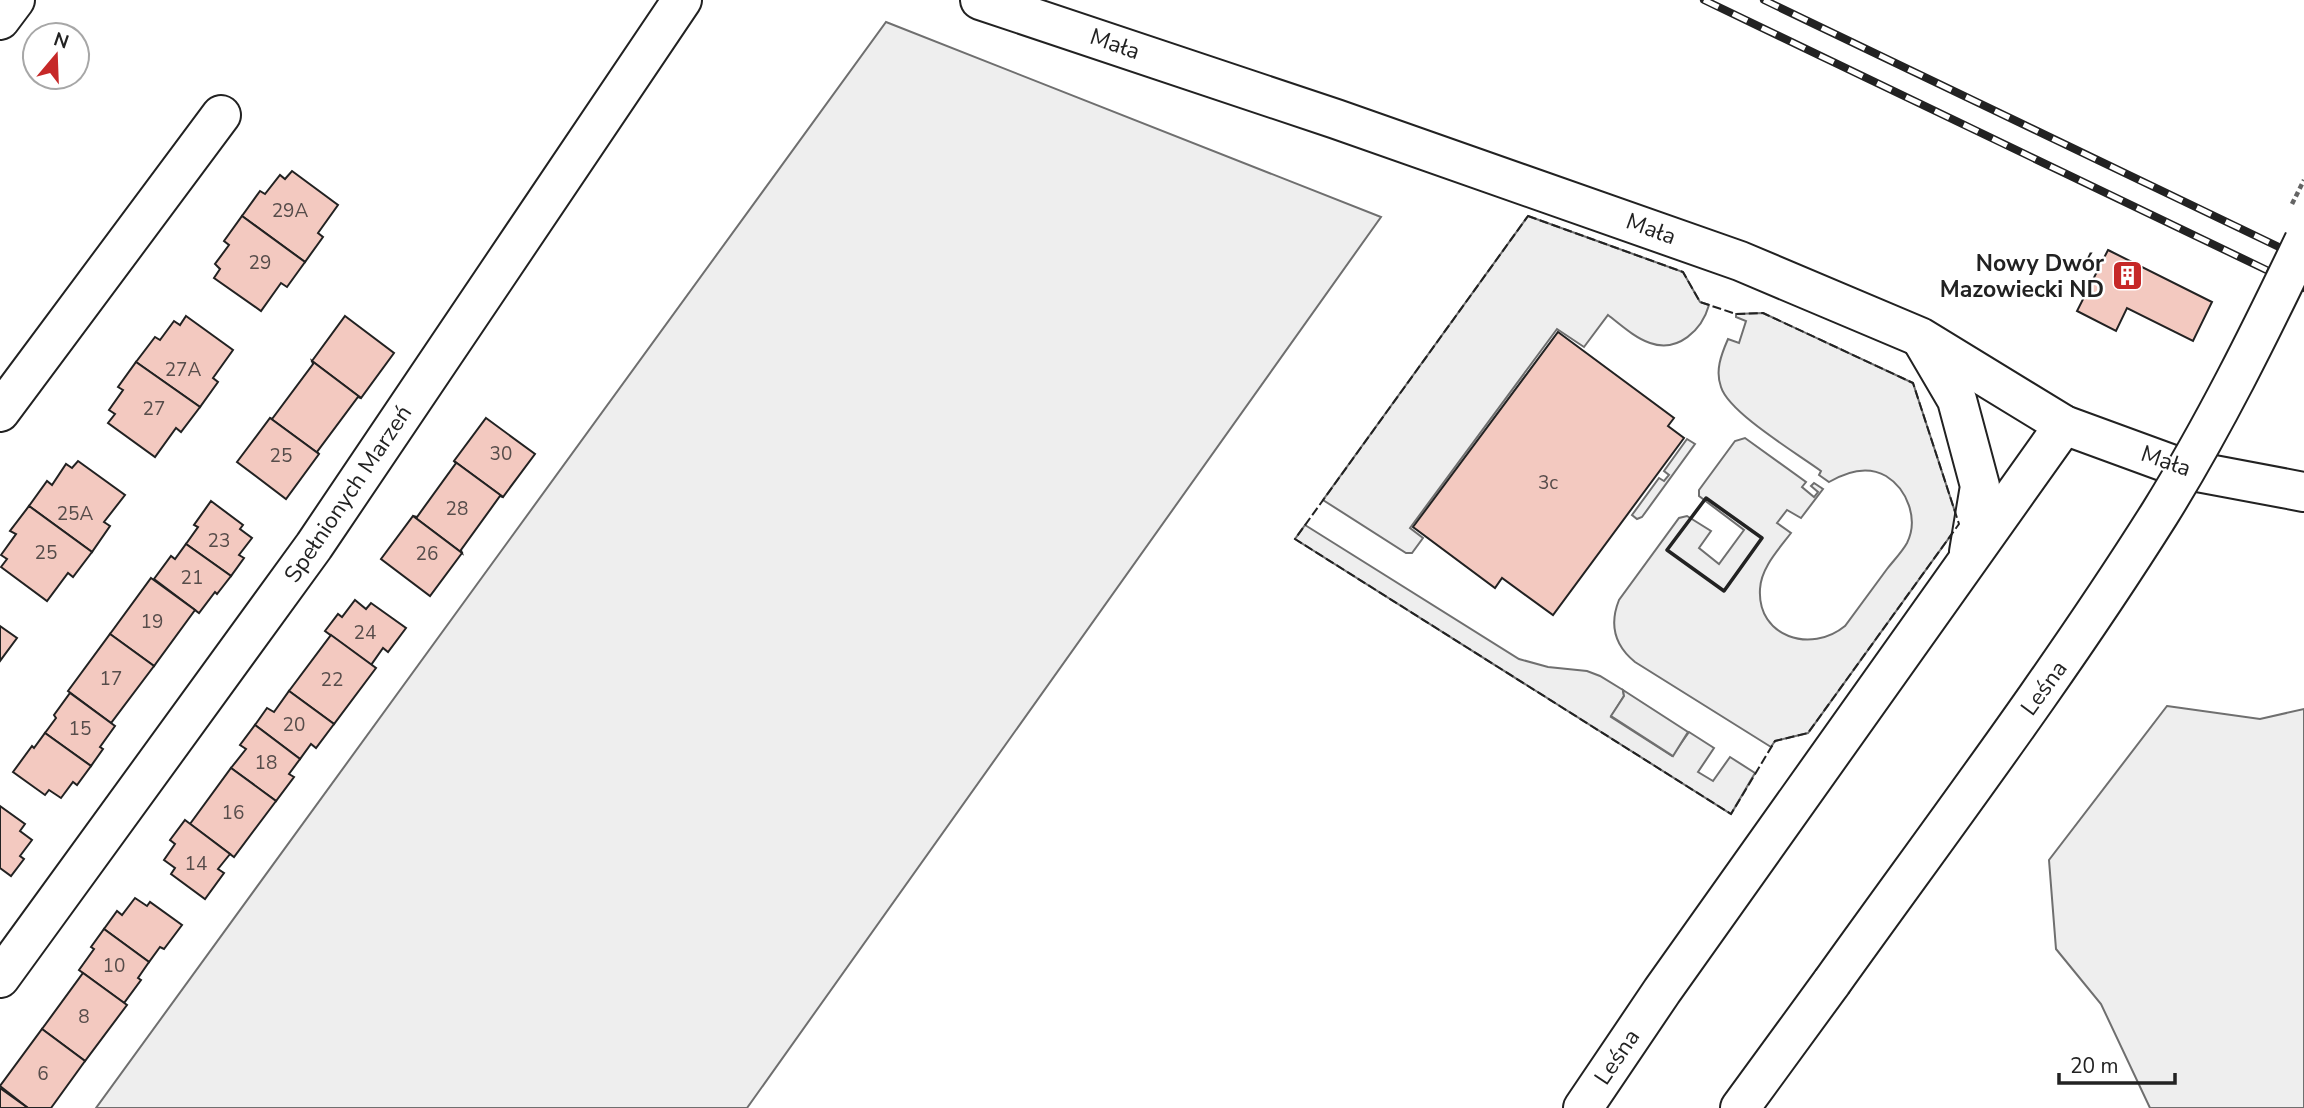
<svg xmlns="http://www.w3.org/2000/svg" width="2304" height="1108" font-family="'Nunito Sans',sans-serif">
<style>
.green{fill:#eee;stroke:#6f6f6f;stroke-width:2}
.parking{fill:#ededed;stroke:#6f6f6f;stroke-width:2}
.building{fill:#f3c9c0;stroke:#222;stroke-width:2}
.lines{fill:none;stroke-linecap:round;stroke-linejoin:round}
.minor-casing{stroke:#222;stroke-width:42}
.minor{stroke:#fff;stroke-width:38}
.rail-casing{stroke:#222;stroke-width:8}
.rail{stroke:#fff;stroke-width:5;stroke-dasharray:16;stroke-linecap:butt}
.minor-bridge-casing{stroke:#222;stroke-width:42;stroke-linecap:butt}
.path-bridge{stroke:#646464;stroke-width:4.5;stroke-dasharray:5 3.5;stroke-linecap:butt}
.minor-bridge{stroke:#fff;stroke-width:38}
.fence{stroke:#222;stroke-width:2;stroke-dasharray:9 3.5;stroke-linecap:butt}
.wall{stroke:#222;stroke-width:3.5}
.labels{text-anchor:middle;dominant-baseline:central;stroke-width:5;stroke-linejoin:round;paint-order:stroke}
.number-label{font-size:19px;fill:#564c4a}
.street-label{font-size:23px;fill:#222;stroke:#fff}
.poi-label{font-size:23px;font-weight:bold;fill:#222;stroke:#fff;text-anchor:end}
</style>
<rect width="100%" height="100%" fill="#fff"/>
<g class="green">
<path d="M886,22L1381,217L747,1108H96Z"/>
<path d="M1528,216L1683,272L1700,302L1709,305C1702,330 1678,353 1650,343C1635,338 1621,325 1608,315L1584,347L1557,329L1410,528L1423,538L1412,553H1406L1323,500Z"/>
<path d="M1763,313L1913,383L1959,524L1808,733L1775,741L1771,747L1635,662C1614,645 1609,625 1619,600L1679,518L1687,516L1711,531L1699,548L1719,564L1744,530L1699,496V490L1735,441L1745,438L1806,482L1802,487L1814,497L1818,492L1811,486L1814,483L1823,489L1801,518L1787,510L1777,523L1791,533C1778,550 1761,568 1760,589C1757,637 1811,654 1845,626C1859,607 1873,588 1887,569C1894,560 1902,552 1907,543C1919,519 1907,489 1886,476C1867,465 1846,472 1829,482L1819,475L1821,471C1798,454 1729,413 1721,387C1715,371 1721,355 1728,339L1739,343L1746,321L1736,317V314Z"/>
<path d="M1687,439L1695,444L1642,517L1637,519L1632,515L1659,478L1664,481L1669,475L1664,471Z"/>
<path d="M1305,525L1519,659L1548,667L1587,671L1600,676L1623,690L1624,696L1611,717L1672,756L1689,732L1714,748L1698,772L1713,781L1730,757L1755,773L1731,814L1295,539Z"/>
<path d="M2167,706L2260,719L2304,709V1108H2150L2101,1004L2056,949L2049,860Z"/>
</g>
<path class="parking" d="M1623,690L1688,732L1673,756L1611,716L1624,696Z"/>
<g class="building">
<path d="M292,171L338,205L318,233L323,237L305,262L242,216L260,191L265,194L280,175L285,179Z"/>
<path d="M242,216L305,262L287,287L281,283L261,311L214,278L220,269L215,264L229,245L224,241Z"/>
<path d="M2108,250L2212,302L2193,341L2127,308L2116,331L2077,311Z"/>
<path d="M186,316L233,350L213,378L218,382L200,407L136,362L155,337L160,340L174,321L180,325Z"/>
<path d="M345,316L394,353L361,398L312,361Z"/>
<path d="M1558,332L1674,418L1668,426L1684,438L1553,615L1502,578L1495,588L1413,527Z"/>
<path d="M312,361L361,398L358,397L317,452L319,454L270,418L272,419L313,364Z"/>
<path d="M136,362L200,407L181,432L176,428L155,457L108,423L115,414L109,410L123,390L118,387Z"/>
<path d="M270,418L319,454L286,499L237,462Z"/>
<path d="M486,418L535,454L503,497L454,461Z"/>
<path d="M78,461L125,495L104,522L110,526L92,552L29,506L47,481L52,485L66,464L72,468Z"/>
<path d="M454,461L503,497L500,496L461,550L462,553L413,516L417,517L456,463Z"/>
<path d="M211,501L243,525L240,529L252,538L239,555L244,558L231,576L186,544L198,527L194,525Z"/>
<path d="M29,506L92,552L73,577L68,573L47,601L1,567L7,559L1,555L16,534L10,531Z"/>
<path d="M413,516L462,553L430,596L381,559Z"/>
<path d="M186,544L231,576L217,594L215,592L199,613L154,579L171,556L175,559Z"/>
<path d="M151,578L195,610L154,666L110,634Z"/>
<path d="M355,600L366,609L371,603L406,628L388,652L383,648L371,665L325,631L338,614L342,617Z"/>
<path d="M0,626L17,638L0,661Z"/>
<path d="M110,634L154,666L111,723L68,691Z"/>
<path d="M331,635L376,668L334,724L289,691Z"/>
<path d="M289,691L334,724L316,748L311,744L300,759L255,725L267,708L274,712Z"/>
<path d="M70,693L115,726L100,747L103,749L91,766L45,733L56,718L54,715Z"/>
<path d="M255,725L300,759L289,774L294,777L276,801L231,768L246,749L240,745Z"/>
<path d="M45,733L91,766L77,785L73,782L61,798L49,790L45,795L13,772L32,746L34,748Z"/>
<path d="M231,768L276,801L234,857L190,824Z"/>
<path d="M0,806L25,824L20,831L32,840L20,856L24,859L11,876L0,868Z"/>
<path d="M185,820L230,854L218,869L224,873L205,899L171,874L175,868L164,860L175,844L170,840Z"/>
<path d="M135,898L147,906L150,902L182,925L164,949L160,947L149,962L104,929L117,911L122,915Z"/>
<path d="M104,929L149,962L138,978L141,980L124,1003L79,970L94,949L91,947Z"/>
<path d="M83,973L127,1005L85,1061L42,1029Z"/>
<path d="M42,1029L85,1061L51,1108H28L0,1086Z"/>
<path d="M0,1088L28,1108H0Z"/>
</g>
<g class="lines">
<defs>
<g id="minor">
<path d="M980,0L1336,119L1740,261L1920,337L2064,425L2187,470L2304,492"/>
<path d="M0,20L15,0"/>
<path d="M1923,342L1957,400L1980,486L1969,552"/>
<path d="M0,412L221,115"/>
<path d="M0,978L314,546L682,0"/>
<path d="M1583,1108L1662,991L2064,425"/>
<path d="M1740,1108L1832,982"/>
</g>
</defs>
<use href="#minor" class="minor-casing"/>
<use href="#minor" class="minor"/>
<defs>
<g id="rail">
<path d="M1704,0L2304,288"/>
<path d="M1764,0L2304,259"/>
</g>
</defs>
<use href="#rail" class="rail-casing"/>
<use href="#rail" class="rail"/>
<defs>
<path id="minor-bridge" d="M1832,982C1943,827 2058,675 2160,513C2214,426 2260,333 2304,241"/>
</defs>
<use href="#minor-bridge" class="minor-bridge-casing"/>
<path class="path-bridge" d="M2292,204L2304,180"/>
<use href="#minor-bridge" class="minor-bridge"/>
<path class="fence" d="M1528,216L1683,272L1700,302L1736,314L1763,313L1913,383L1959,524L1808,733L1775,741L1731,814L1295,539Z"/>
<path class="wall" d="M1706,498L1762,538L1724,591L1667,550Z"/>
</g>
<defs>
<symbol id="building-square" viewBox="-11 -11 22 22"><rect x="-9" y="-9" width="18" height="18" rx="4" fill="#c62828" stroke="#fff"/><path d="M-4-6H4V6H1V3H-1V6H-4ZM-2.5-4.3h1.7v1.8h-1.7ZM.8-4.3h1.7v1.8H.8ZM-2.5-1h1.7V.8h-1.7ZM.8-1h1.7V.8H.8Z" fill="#fff"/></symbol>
</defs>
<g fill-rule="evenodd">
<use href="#building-square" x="2110" y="258" width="35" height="35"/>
</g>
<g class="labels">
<g class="number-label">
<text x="290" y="211">29A</text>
<text x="260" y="263">29</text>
<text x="183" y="370">27A</text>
<text x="154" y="409">27</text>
<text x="501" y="454">30</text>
<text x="281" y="456">25</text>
<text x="1548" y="483">3c</text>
<text x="457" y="509">28</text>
<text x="75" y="514">25A</text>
<text x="219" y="541">23</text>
<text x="46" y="553">25</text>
<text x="427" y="554">26</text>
<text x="192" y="578">21</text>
<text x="152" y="622">19</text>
<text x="365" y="633">24</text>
<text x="111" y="679">17</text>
<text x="332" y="680">22</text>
<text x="294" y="725">20</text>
<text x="80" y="729">15</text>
<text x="266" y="763">18</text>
<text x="233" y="813">16</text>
<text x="196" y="864">14</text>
<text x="114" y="966">10</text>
<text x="84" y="1017">8</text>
<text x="43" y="1074">6</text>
</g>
<g class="street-label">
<text transform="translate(1115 44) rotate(19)">Mała</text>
<text transform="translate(1651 229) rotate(20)">Mała</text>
<text transform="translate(2166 461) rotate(19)">Mała</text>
<text transform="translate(348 494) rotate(-56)">Spełnionych Marzeń</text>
<text transform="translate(2044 688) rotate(-54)">Leśna</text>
<text transform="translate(1617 1057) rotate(-56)">Leśna</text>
</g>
<g class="poi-label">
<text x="2104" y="263">Nowy Dwór<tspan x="2104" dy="26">Mazowiecki ND</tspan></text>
</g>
</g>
<g transform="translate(56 56) rotate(19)"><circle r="33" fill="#ffffff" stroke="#a7a7a7" stroke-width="2"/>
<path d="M0-5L12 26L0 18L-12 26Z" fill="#c62828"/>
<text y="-10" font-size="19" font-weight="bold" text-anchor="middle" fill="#222222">N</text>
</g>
<path d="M2059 1073v10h116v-10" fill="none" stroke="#222222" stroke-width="3.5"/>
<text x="2070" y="1073" font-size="21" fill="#222222" stroke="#ffffff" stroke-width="5" paint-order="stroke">20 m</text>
</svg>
